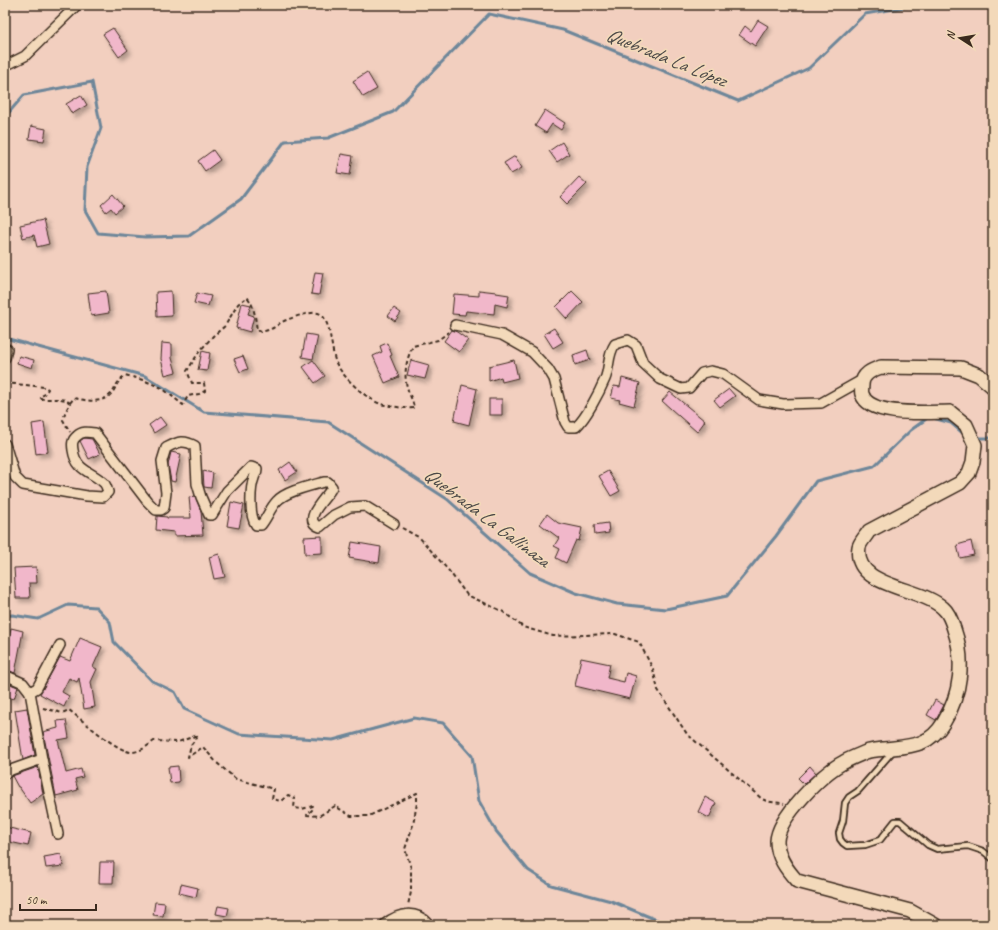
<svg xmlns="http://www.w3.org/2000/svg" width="998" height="930" font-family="Caveat,sans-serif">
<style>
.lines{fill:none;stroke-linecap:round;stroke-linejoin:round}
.stream{stroke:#6d8699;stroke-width:3}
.building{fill:#f1b7ca;stroke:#3b2a1e;filter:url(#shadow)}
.lane-casing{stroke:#3b2a1e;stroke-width:8}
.street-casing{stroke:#3b2a1e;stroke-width:12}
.secondary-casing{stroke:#3b2a1e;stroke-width:16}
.path{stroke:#3b2a1e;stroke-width:2;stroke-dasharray:4 3;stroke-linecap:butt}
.lane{stroke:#f3d9ba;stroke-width:4.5}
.street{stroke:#f3d9ba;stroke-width:9}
.secondary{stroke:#f3d9ba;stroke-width:13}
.labels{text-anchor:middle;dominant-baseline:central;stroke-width:3.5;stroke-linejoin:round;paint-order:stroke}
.water-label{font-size:20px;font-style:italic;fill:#4c4947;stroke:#f3d9ba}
</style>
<defs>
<filter id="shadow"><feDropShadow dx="3.5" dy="3.5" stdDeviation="2" flood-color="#0004"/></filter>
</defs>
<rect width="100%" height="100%" fill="#f2cfbf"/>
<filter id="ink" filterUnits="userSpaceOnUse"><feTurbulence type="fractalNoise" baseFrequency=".025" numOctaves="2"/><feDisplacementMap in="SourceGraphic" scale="8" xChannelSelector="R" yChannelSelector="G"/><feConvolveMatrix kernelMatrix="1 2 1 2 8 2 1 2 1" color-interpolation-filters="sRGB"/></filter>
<g filter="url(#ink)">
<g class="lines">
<g class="stream">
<path d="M5,117L24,95L92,82L101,128L87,167L85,210L98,233L145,237L189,236L241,199L285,141L328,138L393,112L489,14L563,30L738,101L809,68L865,14L917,5"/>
<path d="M5,338L145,376L204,412L328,422L447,499L530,573L576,593L617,604L666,609L727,596L776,536L816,481L874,466L911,430L929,417L951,423L965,435"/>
<path d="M980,438H991L993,441"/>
<path d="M5,616L12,615L38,619L68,605L96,607L110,622L114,642L152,681L175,692L184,709L239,734L333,740L414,718L443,723L472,756L479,801L496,831L528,870L551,885L611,901L669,925"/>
</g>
</g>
<g class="building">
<path d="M758,20L768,26L755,46L739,35L745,26L751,31Z"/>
<path d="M113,28L128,50L119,57L103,34Z"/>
<path d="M367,72L377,89L363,97L353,81Z"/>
<path d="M81,95L87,105L72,114L66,104Z"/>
<path d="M545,110L565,123L561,130L552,124L546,133L535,126Z"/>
<path d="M31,126L46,129L44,141L29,139Z"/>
<path d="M562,142L569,154L557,162L549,151Z"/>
<path d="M213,150L220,160L205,171L198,161Z"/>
<path d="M341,154L353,156L350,175L337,173Z"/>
<path d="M515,156L522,168L511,174L504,163Z"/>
<path d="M579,177L587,184L567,204L560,197Z"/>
<path d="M113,194L123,206L115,213L111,208L106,212L101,205Z"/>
<path d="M43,220L49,244L37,247L34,235L23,238L20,225Z"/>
<path d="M315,272L323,273L319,295L311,294Z"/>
<path d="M479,290L496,292V293L509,295L507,307L495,304L494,314L466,311L465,315L452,314L454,294L479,296Z"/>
<path d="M106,291L109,313L91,316L88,293Z"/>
<path d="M171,291L172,316L157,317L156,292Z"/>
<path d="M572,291L583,302L567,319L556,307Z"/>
<path d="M197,293L211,296L208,306L194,303Z"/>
<path d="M242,303L251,305L248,314L254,316L250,332L236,328Z"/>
<path d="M394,308L401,313L395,321L388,316Z"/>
<path d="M554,328L563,342L553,348L544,334Z"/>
<path d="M452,330L457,332L468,340L459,352L444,341Z"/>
<path d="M306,334L318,336L313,359L302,357Z"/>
<path d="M162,343L172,344V358L176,372L165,375L161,359Z"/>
<path d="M387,343L392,355L390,356L399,377L385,383L373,356L382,352L380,346Z"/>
<path d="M587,350L590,360L575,365L573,355Z"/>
<path d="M202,351L210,353L207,371L198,370Z"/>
<path d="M19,356L34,360L32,368L17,363Z"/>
<path d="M243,356L248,369L240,372L234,359Z"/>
<path d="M313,360L325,376L315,383L303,367Z"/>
<path d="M411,360L429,365L425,379L407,375Z"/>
<path d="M514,360L518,378L502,382L501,377L489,381V366Z"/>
<path d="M622,378L640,383L634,406L619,402L620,400L611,398L614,386L620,387Z"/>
<path d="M462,385L477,389L469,425L454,421Z"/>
<path d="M729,389L735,396L720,407L714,400Z"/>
<path d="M670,392L705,421L697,432L662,401Z"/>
<rect x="489" y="399" width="13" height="16"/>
<path d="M160,417L166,425L154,433L149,425Z"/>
<path d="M44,422L48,452L36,454L32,424Z"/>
<path d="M84,438L92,439L100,454L89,459L80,441Z"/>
<path d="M171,452L181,454L175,482L171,481L168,465Z"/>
<path d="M290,462L297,472L285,480L279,470Z"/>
<path d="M203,471L213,473L211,488L204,487Z"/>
<path d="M608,471L620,491L611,496L599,476Z"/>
<path d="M195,496L201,511L203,535L174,536V532L156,530L157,516L167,517V518H191L189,497Z"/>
<path d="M231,502L244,505L239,528L227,526Z"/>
<path d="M547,514L558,523L582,528L579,541L576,540L566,563L556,558L560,549L554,546L559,538L540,524Z"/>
<path d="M608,523L609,533L595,535L594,525Z"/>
<path d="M322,536V553L305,554L304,537Z"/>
<path d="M971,541L974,555L960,558L957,545Z"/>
<path d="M352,542L381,547L379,563L349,558Z"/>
<path d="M219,554L225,577L214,579L209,557Z"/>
<path d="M36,567L37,583H29L30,598H16L14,568Z"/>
<path d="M11,628L23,631L15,673L5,669V649H7Z"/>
<path d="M80,638L102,647L93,667L97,669L91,682L95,707L84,709L79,678L77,682L69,678L62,692L69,696L64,707L40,694L60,657L70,661Z"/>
<path d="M581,658L610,664L607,678L624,682L626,673L636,676L630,699L575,686Z"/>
<path d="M5,682L18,687L14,699L5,696Z"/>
<path d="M935,700L944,705L936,720L927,715Z"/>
<path d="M27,708L35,755L23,760L15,710Z"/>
<path d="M66,720L69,738L58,740L66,773L81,769L83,777L75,779L78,790L56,796L43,732L58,728L57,721Z"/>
<path d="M178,766L179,782L170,783L168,767Z"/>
<path d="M810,766L816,773L804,784L798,778Z"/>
<path d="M38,767L43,794L30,803L19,787H18L12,776Z"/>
<path d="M705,797L716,803L709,818L698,812Z"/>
<path d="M5,827L31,833L28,846L5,841Z"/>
<path d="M61,854L63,866L46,868L44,857Z"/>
<path d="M100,862H114L113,883H99Z"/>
<path d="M181,884L198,888L196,897L179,893Z"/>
<path d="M155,902L165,903L163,916L153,915Z"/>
<path d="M218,906L229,908L227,916L216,914Z"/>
</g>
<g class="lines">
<defs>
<path id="lane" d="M893,751L858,791L849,797L845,803L843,821L839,833L840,839L843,843L847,846L865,845L880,840L895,821H900L928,845L937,849L968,846L983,851L993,859"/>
<g id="street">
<path d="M5,64L11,63L25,56L77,5"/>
<path d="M455,325L502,335L532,352L548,369L554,379L565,422L568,427H576C586,418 599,393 605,379C610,367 607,356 615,344L628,340L636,345L643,363L660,379L681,389L689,388L702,373L711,371L723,374L759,400L783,404L821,403L862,380"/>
<path d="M5,348L7,349L5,358"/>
<path d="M5,444L15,477L23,485L87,496L103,497L108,492C107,489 106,485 104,483C91,471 76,471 73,450C72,444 72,440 77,436C82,431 88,432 95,433L147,501L156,510H161L164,508L166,493L162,461L166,448C178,442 183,439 195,446L197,484L201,497L209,515H212L227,491L251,467L257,469C257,473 255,474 254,478C250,488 249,516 256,525H261C267,518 270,508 277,501C286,491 310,486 324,482H328L332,487C329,496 299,520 320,527L334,515L350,507L365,506L394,524"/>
<path d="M5,675L23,683L30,692"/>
<path d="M30,692L42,759L58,834"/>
<path d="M30,692L37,688L60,645"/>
<path d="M5,774L11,770L42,759"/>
</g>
<g id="secondary">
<path d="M387,925C399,915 415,912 427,925"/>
<path d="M935,925L910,911L797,881C787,870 777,857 777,841C778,817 823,773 844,762C851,758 859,755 866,752C871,750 878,750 884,749C910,746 929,747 944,722C961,694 965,660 954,629C952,622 949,613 943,608C920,586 852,588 859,547C860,542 866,536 869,531L960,483L969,473L973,462L975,445L966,425L950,412C931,412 869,418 862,394C861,391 862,387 862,385C862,374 872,370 881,367L961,368L979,375L993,387"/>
</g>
</defs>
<use href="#lane" class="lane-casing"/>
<use href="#street" class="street-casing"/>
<use href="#secondary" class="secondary-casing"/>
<g class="path">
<path d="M5,383L45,387L48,389L45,394L40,397L42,399H60L66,400L70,403L65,413L63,420L70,432"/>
<path d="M70,403L74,398C88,401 105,405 114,390C118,382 118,382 125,375L143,380L162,388L183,405L188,396L199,394L205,391L204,383H192L187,371L199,352L213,336L225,326L238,304L247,297C255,306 255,318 257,330L261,332C265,331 269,330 273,328C275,327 278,325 280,323C287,319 310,311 318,313C331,316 331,352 336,363C343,377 366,399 381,404C388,406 407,409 414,408C413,401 410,396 408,390C403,376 406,359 413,346L438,340L449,332"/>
<path d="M402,528L420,538L449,571L467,595L502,611L523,627L553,636L615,634L639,642L653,669L658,690L687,734L762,799C772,804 777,801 784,804"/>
<path d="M43,708L62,713L69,710C81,719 120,754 133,752C142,751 147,746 154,741L178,742L198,735L191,745L188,757L203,747L217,763L236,779L274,789L272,799L281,801L288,795L295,798L294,808L302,809L313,806L312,810L307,815L319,816L335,806L351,816H369L417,793V803L413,825L405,849L411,868V892L408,905"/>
</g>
<use href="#lane" class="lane"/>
<use href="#street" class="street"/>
<use href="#secondary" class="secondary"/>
</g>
</g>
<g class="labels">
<g class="water-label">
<text transform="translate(666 57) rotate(22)">Quebrada La López</text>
<text transform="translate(487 517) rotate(37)">Quebrada La Gallinaza</text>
</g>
</g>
<rect width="998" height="930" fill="none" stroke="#f3d9ba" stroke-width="20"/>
<rect x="10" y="10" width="978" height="910" fill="none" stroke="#3b2a1e" stroke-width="1.5" filter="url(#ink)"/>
<g transform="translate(960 38) rotate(282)" stroke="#f3d9ba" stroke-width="3" paint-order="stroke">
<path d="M0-3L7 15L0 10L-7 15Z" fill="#3b2a1e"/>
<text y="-6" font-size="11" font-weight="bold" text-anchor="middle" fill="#3b2a1e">N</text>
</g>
<path d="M20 904v6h76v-6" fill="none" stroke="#3b2a1e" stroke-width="2"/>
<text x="26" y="904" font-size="12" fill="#3b2a1e" stroke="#f3d9ba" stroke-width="3" paint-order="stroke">50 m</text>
</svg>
